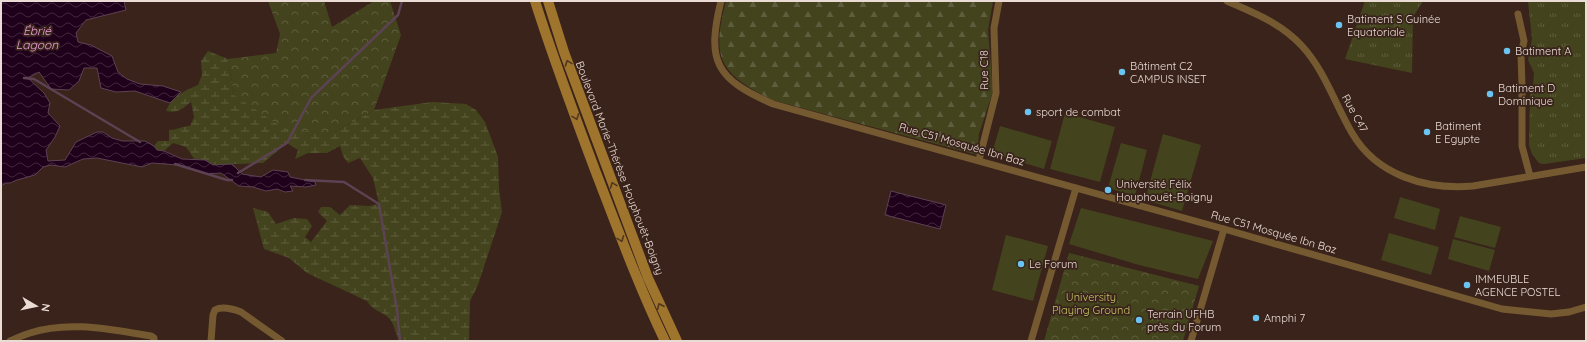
<svg xmlns="http://www.w3.org/2000/svg" width="1587" height="342" font-family="Quicksand,sans-serif">
<style>
.grass{fill:url(#grass-tufts)}
.forest{fill:url(#forest-firs)}
.wetland{fill:url(#wetland-marsh)}
.park{fill:url(#park-crowns)}
.pitch{fill:#43441e}
.water{fill:url(#water-waves);stroke:#5c4253}
.lines{fill:none;stroke-linecap:round;stroke-linejoin:round}
.stream{stroke:#5c4253;stroke-width:2.5}
.minor{stroke:#755931;stroke-width:7}
.secondary{stroke:#9f742d;stroke-width:10}
.oneway{stroke:#52371f}
.poi-dot{fill:#6ac3f1;stroke:#39231a;stroke-width:1.5}
.labels{text-anchor:middle;dominant-baseline:central;stroke-width:3.5;stroke-linejoin:round;paint-order:stroke}
.poi-label{font-size:11px;fill:#eadbd5;stroke:#39231a;text-anchor:start}
.street-label{font-size:11px;fill:#eadbd5;stroke:#39231a}
.park-label{font-size:11px;fill:#c5c766;stroke:#39231a}
.water-label{font-size:12px;font-style:italic;fill:#eda0dd;stroke:#39231a}
</style>
<defs>
<pattern id="grass-tufts" width="24" height="20" patternUnits="userSpaceOnUse"><rect width="24" height="20" fill="#43441e"/><path d="M3 7l-1-3M5 7V3M7 7l1-3M15 17l-1-3M17 17v-4M19 17l1-3" fill="none" stroke="#5e5e3e"/></pattern>
<pattern id="forest-firs" width="22" height="20" patternUnits="userSpaceOnUse"><rect width="22" height="20" fill="#43441e"/><path d="M5 1l3.5 6h-7zM16 11l3.5 6h-7z" fill="#5e5e3e"/></pattern>
<pattern id="wetland-marsh" width="20" height="14" patternUnits="userSpaceOnUse"><rect width="20" height="14" fill="#43441e"/><path d="M1 5h8M5 5V1M11 12h8M15 12V8" fill="none" stroke="#5e5e3e"/></pattern>
<pattern id="park-crowns" width="20" height="18" patternUnits="userSpaceOnUse"><rect width="20" height="18" fill="#43441e"/><path d="M2 6a3 3 0 1 1 6 0M12 15a3 3 0 1 1 6 0" fill="none" stroke="#5e5e3e"/></pattern>
<pattern id="water-waves" width="16" height="10" patternUnits="userSpaceOnUse"><rect width="16" height="10" fill="#1f011b"/><path d="M0 5q4-4 8 0t8 0" fill="none" stroke="#40253b"/></pattern>
</defs>
<rect width="100%" height="100%" fill="#39231a"/>
<g class="grass">
<path d="M1365,1H1423L1413,17L1412,73L1345,59Z"/>
<path d="M1528,1H1586V158L1544,164L1539,163L1532,154L1529,145L1530,93L1533,86L1534,73L1528,60L1532,39Z"/>
</g>
<path class="forest" d="M726,1H993L988,30L993,91L979,134L977,155L772,100C719,73 711,58 726,1Z"/>
<path class="wetland" d="M208,51L228,59L234,95L334,132L374,110L432,102L466,104L476,110L485,122L498,157L499,189L502,212L478,285L470,301L469,341H399C395,332 394,320 385,315C377,310 372,309 367,301L307,273L289,258L264,249L253,208L268,212L276,224L294,218L307,219L312,226L305,237L311,242L327,221L318,212L321,207H330L340,215L350,205L369,206L379,204L373,178L360,158L348,163L343,156L340,146L327,153H308L295,159L298,150L287,143L263,163L213,165L205,160H195L186,147L173,143L164,151L157,150L154,146L158,141H169V130C177,130 182,126 190,126L194,117L191,102C183,108 178,114 166,111C172,96 184,91 198,85L202,75L201,61Z"/>
<g class="park">
<path d="M268,1H324L332,27L374,1H390L401,35L374,110L334,132L287,131L234,95L228,59L276,53L280,34Z"/>
<path d="M1069,253L1199,286L1183,341H1044Z"/>
</g>
<g class="pitch">
<path d="M1065,113L1115,127L1100,182L1050,169Z"/>
<path d="M1000,126L1052,141L1044,169L992,153Z"/>
<path d="M1163,134L1201,145L1182,211L1145,200Z"/>
<path d="M1121,143L1147,150L1135,196L1108,188Z"/>
<path d="M1400,197L1440,209L1435,230L1394,218Z"/>
<path d="M1081,208L1213,241L1198,279L1139,265L1069,244Z"/>
<path d="M1460,216L1501,227L1495,248L1454,237Z"/>
<path d="M1389,233L1439,247L1431,275L1381,260Z"/>
<path d="M1006,235L1048,246L1033,301L992,290Z"/>
<path d="M1453,239L1495,250L1489,271L1448,259Z"/>
</g>
<g class="water">
<path d="M1,1H124L126,10L86,20L76,33L78,42L91,45L112,56L118,72L127,79L140,84L163,86L181,92L170,103L135,91L116,92L101,88L97,68H84L79,81L69,90L51,89L39,72L28,78L44,93L50,103L48,113L60,126L55,137L46,150L48,161L65,160L76,142L97,132H103L112,138L122,141H145L154,146L157,150L164,151L182,159L205,160L213,165L232,164L242,174L261,177L273,170L288,172L290,177L315,182L316,185L306,187L290,186L293,191L285,192L277,189L266,191L253,187L239,186L221,173L208,174L177,165L152,163L142,167L97,158L83,159L65,167L51,165L43,167L35,175L17,180L10,183H6L1,186Z"/>
<path d="M891,191L946,205L940,229L885,215Z"/>
</g>
<g class="lines">
<g class="stream">
<path d="M24,78L34,79L140,142"/>
<path d="M175,164L227,180H232"/>
<path d="M238,173L287,143L311,98L398,15L402,1"/>
<path d="M305,180L344,182L379,204L397,310L400,341"/>
</g>
<g class="minor">
<path d="M721,1C706,62 716,79 773,104L1224,229L1502,309L1551,314L1569,312L1586,307"/>
<path d="M1227,1C1254,13 1281,23 1302,46C1325,71 1335,104 1352,133C1377,176 1427,190 1473,186L1586,167"/>
<path d="M1518,14L1524,41L1521,55L1522,85V146L1530,176"/>
<path d="M979,160L996,93L994,28L999,1"/>
<path d="M10,341C17,338 23,335 30,333C69,320 112,330 151,336L154,338V341"/>
<path d="M211,341L213,315L215,310C222,306 233,309 241,312L282,341"/>
<path d="M1031,341L1076,188"/>
<path d="M1191,341L1224,229"/>
</g>
<g class="secondary">
<path d="M535,1C553,58 574,114 595,170C617,227 638,285 665,341"/>
<path d="M548,1L564,52L648,278L677,341"/>
</g>
</g>
<defs><path id="oneway-chevron" d="M-2-3.5L2.5 0L-2 3.5" fill="none" stroke-width="1.6" stroke-linecap="round" stroke-linejoin="round"/></defs>
<g class="oneway">
<use href="#oneway-chevron" transform="translate(568 63) rotate(-110)"/>
<use href="#oneway-chevron" transform="translate(576 117) rotate(69)"/>
<use href="#oneway-chevron" transform="translate(613 185) rotate(-111)"/>
<use href="#oneway-chevron" transform="translate(621 239) rotate(69)"/>
<use href="#oneway-chevron" transform="translate(660 306) rotate(-115)"/>
</g>
<g class="poi-dot">
<circle cx="1339" cy="25" r="4"/>
<circle cx="1507" cy="51" r="4"/>
<circle cx="1122" cy="72" r="4"/>
<circle cx="1490" cy="94" r="4"/>
<circle cx="1028" cy="112" r="4"/>
<circle cx="1427" cy="132" r="4"/>
<circle cx="1108" cy="190" r="4"/>
<circle cx="1021" cy="264" r="4"/>
<circle cx="1467" cy="285" r="4"/>
<circle cx="1256" cy="318" r="4"/>
<circle cx="1139" cy="320" r="4"/>
</g>
<g class="labels">
<g class="poi-label">
<text x="1347" y="19">Batiment S Guinée<tspan x="1347" dy="13">Equatoriale</tspan></text>
<text x="1515" y="51">Batiment A</text>
<text x="1130" y="66">Bâtiment C2<tspan x="1130" dy="13">CAMPUS INSET</tspan></text>
<text x="1498" y="88">Batiment D<tspan x="1498" dy="13">Dominique</tspan></text>
<text x="1036" y="112">sport de combat</text>
<text x="1435" y="126">Batiment<tspan x="1435" dy="13">E Egypte</tspan></text>
<text x="1116" y="184">Université Félix<tspan x="1116" dy="13">Houphouët-Boigny</tspan></text>
<text x="1029" y="264">Le Forum</text>
<text x="1475" y="279">IMMEUBLE<tspan x="1475" dy="13">AGENCE POSTEL</tspan></text>
<text x="1147" y="314">Terrain UFHB<tspan x="1147" dy="13">près du Forum</tspan></text>
<text x="1264" y="318">Amphi 7</text>
</g>
<g class="street-label">
<text transform="translate(984 70) rotate(-91)">Rue C18</text>
<text transform="translate(1355 113) rotate(61)">Rue C47</text>
<text transform="translate(962 144) rotate(16)">Rue C51 Mosquée Ibn Baz</text>
<text transform="translate(620 168) rotate(69)">Boulevard Marie-Thérèse Houphouët-Boigny</text>
<text transform="translate(1274 232) rotate(16)">Rue C51 Mosquée Ibn Baz</text>
</g>
<g class="park-label">
<text x="1091" y="297">University<tspan x="1091" dy="13">Playing Ground</tspan></text>
</g>
<g class="water-label">
<text x="37" y="30">Ébrié<tspan x="37" dy="14">Lagoon</tspan></text>
</g>
</g>
<rect width="1587" height="342" fill="none" stroke="#eadbd5" stroke-width="4"/>
<g transform="translate(36 306) rotate(99)" stroke="#39231a" stroke-width="3" paint-order="stroke">
<path d="M0-3L7 15L0 10L-7 15Z" fill="#eadbd5"/>
<text y="-6" font-size="11" font-weight="bold" text-anchor="middle" fill="#eadbd5">N</text>
</g>
</svg>
